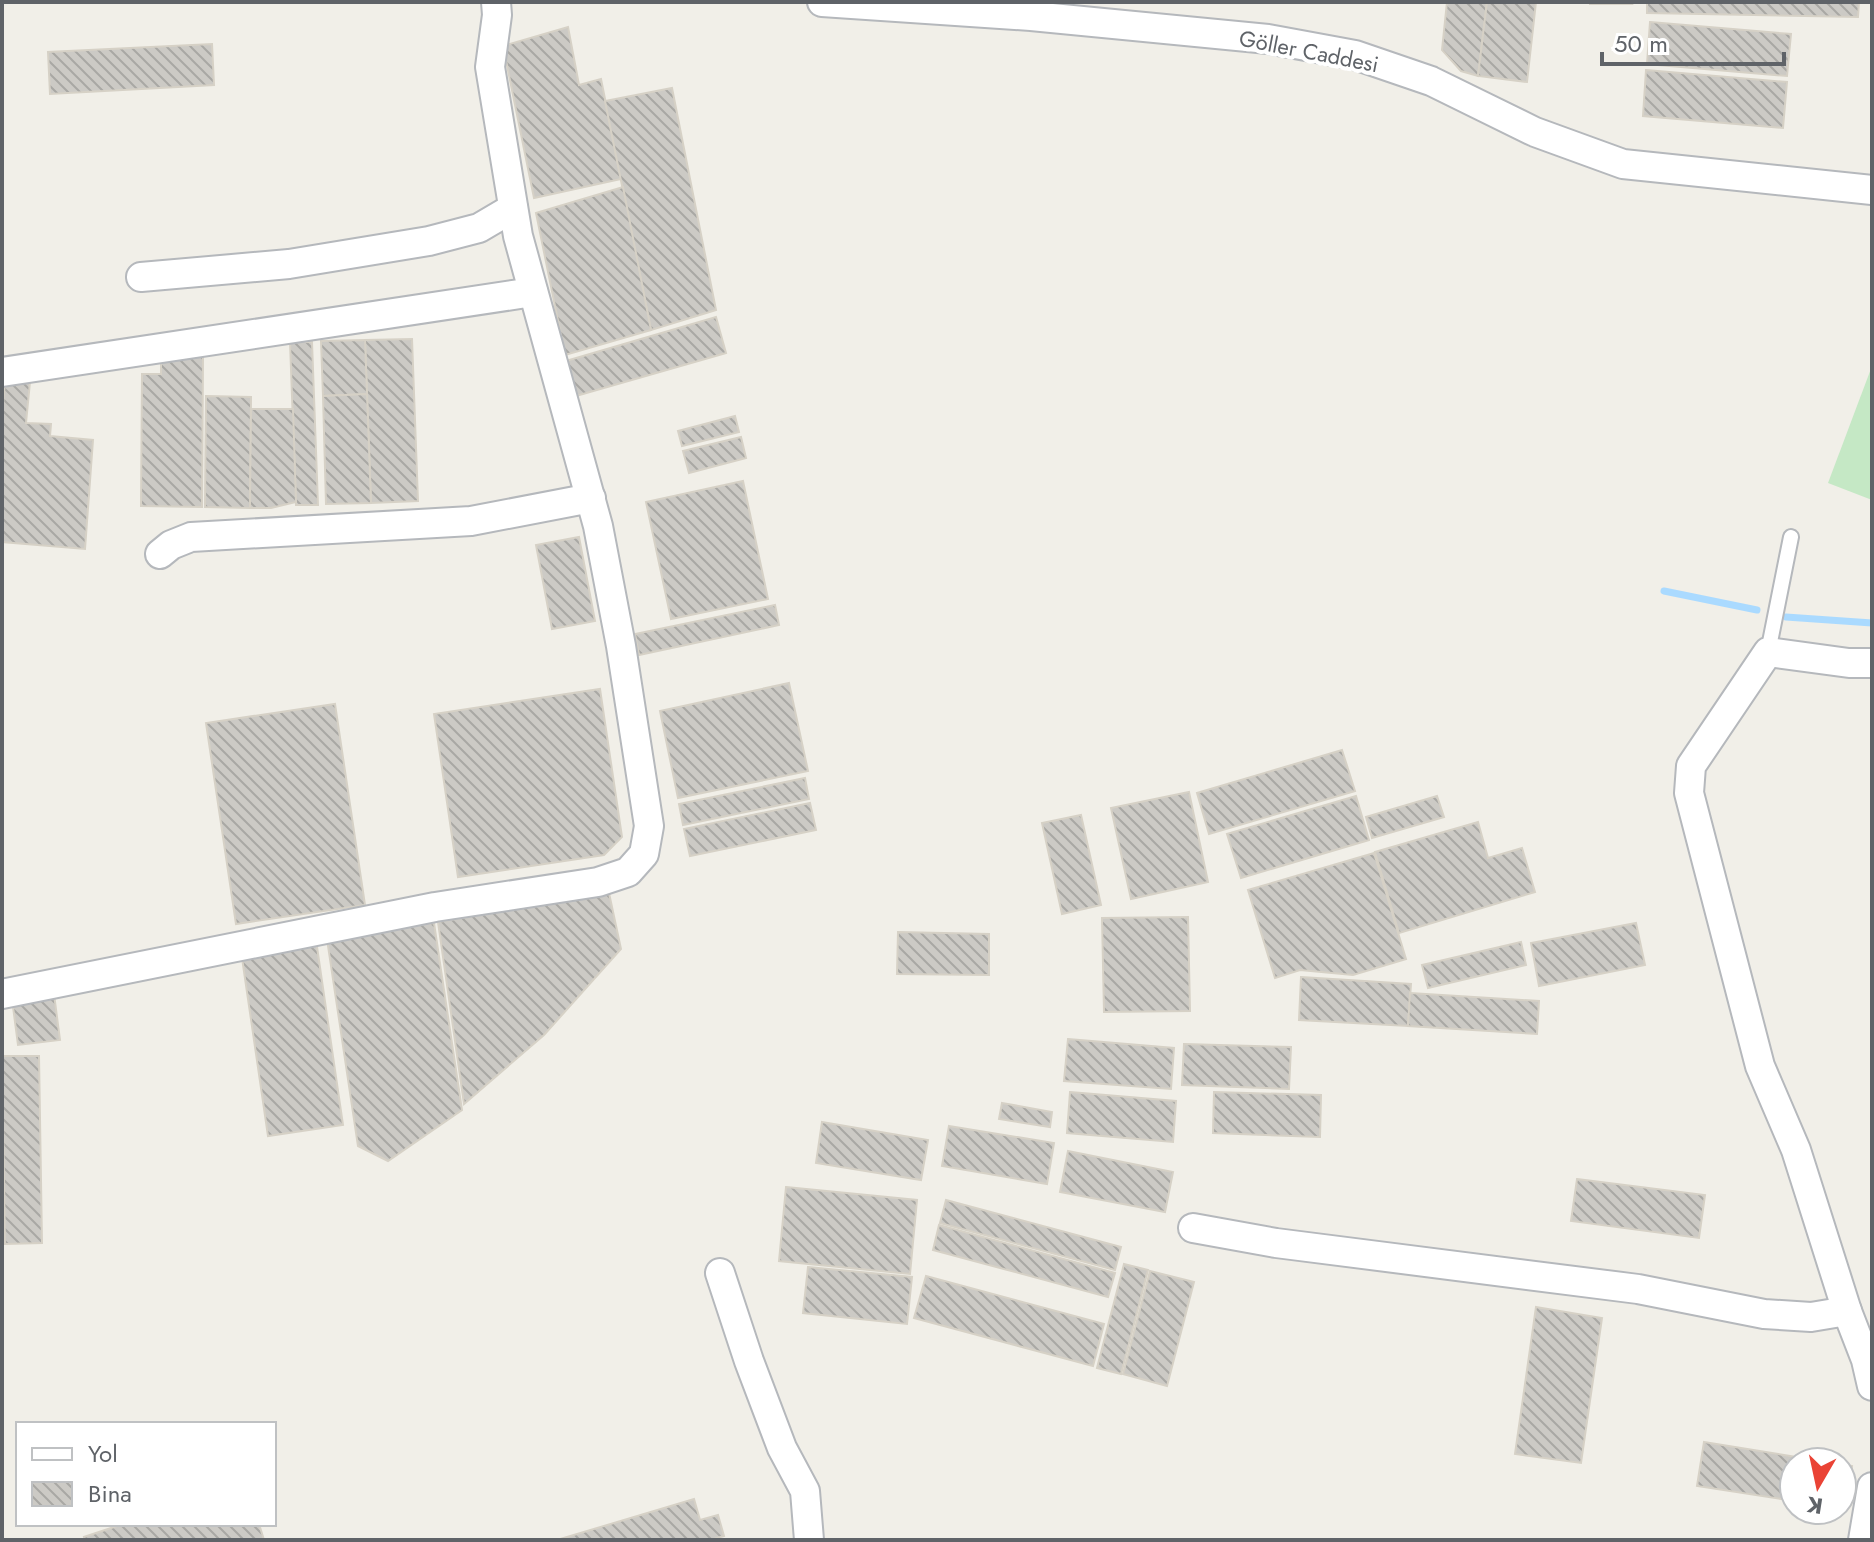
<svg xmlns="http://www.w3.org/2000/svg" width="1874" height="1542" font-family="Jost,sans-serif">
<style>
.green{fill:#c5e8c5}
.lines{fill:none;stroke-linecap:round;stroke-linejoin:round}
.stream{stroke:#aadaff;stroke-width:7}
.building{fill:url(#building-back-hatch);stroke:#d6d1c6;stroke-width:2}
.lane-casing{stroke:#b5b8bc;stroke-width:18}
.street-casing{stroke:#b5b8bc;stroke-width:32}
.lane{stroke:#fff;stroke-width:14}
.street{stroke:#fff;stroke-width:28}
.labels{text-anchor:middle;dominant-baseline:central;stroke-width:8;stroke-linejoin:round;paint-order:stroke}
.street-label{font-size:22px;fill:#5f6368;stroke:#fff}
</style>
<defs>
<pattern id="building-back-hatch" width="6" height="6" patternUnits="userSpaceOnUse" patternTransform="scale(2)"><rect width="6" height="6" fill="#cccac5"/><path d="M-1 5l2 2M0 0l6 6M5-1l2 2" fill="none" stroke="#a9a8a4"/></pattern>
</defs>
<rect width="100%" height="100%" fill="#f1efe8"/>
<path class="green" d="M1872,366V500L1828,483Z"/>
<g class="lines">
<g class="stream">
<path d="M1664,591L1757,610"/>
<path d="M1786,617L1872,623"/>
</g>
</g>
<g class="building">
<path d="M1447,2H1487L1478,76L1461,71L1442,50Z"/>
<path d="M1487,2H1536L1527,82L1478,76Z"/>
<path d="M1590,2H1631L1632,4H1590Z"/>
<path d="M1647,2H1859L1858,17L1647,13Z"/>
<path d="M1650,22L1791,34L1787,76L1647,64Z"/>
<path d="M568,27L579,85L601,79L621,179L534,198L503,46Z"/>
<path d="M212,44L214,85L50,94L48,52Z"/>
<path d="M1646,70L1787,82L1783,128L1643,116Z"/>
<path d="M672,88L716,310L651,330L605,101Z"/>
<path d="M623,187L651,330L565,355L536,213Z"/>
<path d="M716,317L726,353L576,396L566,361Z"/>
<path d="M412,339L418,501L371,503L365,340Z"/>
<path d="M365,340L367,394L323,396L321,341Z"/>
<path d="M290,342H312L318,505H296Z"/>
<path d="M161,357H203L202,507L141,506L142,374H161Z"/>
<path d="M5,380L30,382L26,423L51,424L50,436L93,440L85,549L2,542V417Z"/>
<path d="M367,394L371,503L326,504L323,396Z"/>
<path d="M206,396L251,397L250,508L205,507Z"/>
<path d="M251,409H293L296,502L271,508H250Z"/>
<path d="M735,416L739,432L682,446L678,431Z"/>
<path d="M741,437L746,458L689,473L683,451Z"/>
<path d="M743,481L768,599L671,619L646,502Z"/>
<path d="M579,537L595,621L552,629L536,545Z"/>
<path d="M775,605L779,625L639,655L635,634Z"/>
<path d="M789,683L808,771L678,798L660,711Z"/>
<path d="M600,689L622,837L604,855L458,877L434,714Z"/>
<path d="M335,704L365,905L236,924L206,723Z"/>
<path d="M1342,750L1355,791L1209,834L1197,793Z"/>
<path d="M805,778L809,799L683,825L679,804Z"/>
<path d="M1189,792L1208,882L1131,899L1111,808Z"/>
<path d="M1356,796L1369,840L1241,878L1227,834Z"/>
<path d="M1437,796L1444,817L1372,838L1366,817Z"/>
<path d="M810,803L816,830L690,856L684,829Z"/>
<path d="M1081,815L1101,905L1062,914L1042,823Z"/>
<path d="M1478,822L1488,858L1522,848L1535,892L1399,933L1375,852Z"/>
<path d="M1374,853L1406,959L1353,975L1300,970L1275,978L1248,890Z"/>
<path d="M609,893L621,949L544,1035L464,1104L438,922Z"/>
<path d="M1188,917L1190,1011L1104,1012L1102,918Z"/>
<path d="M434,923L462,1110L388,1161L358,1146L327,939Z"/>
<path d="M1636,923L1645,965L1539,986L1531,943Z"/>
<path d="M898,932L989,934V975L897,974Z"/>
<path d="M316,940L343,1125L268,1136L241,951Z"/>
<path d="M1521,942L1526,965L1428,988L1422,965Z"/>
<path d="M1301,977L1411,984L1408,1026L1299,1020Z"/>
<path d="M1410,993L1539,1001L1537,1034L1408,1026Z"/>
<path d="M54,994L60,1040L18,1045L12,999Z"/>
<path d="M1068,1039L1174,1048L1171,1089L1064,1081Z"/>
<path d="M1184,1044L1291,1047L1289,1089L1182,1085Z"/>
<path d="M2,1056H39L42,1243L5,1244Z"/>
<path d="M1070,1092L1176,1101L1173,1142L1067,1133Z"/>
<path d="M1214,1092L1321,1095L1320,1137L1213,1133Z"/>
<path d="M1002,1103L1052,1112L1050,1127L999,1119Z"/>
<path d="M822,1122L928,1140L921,1180L816,1163Z"/>
<path d="M949,1126L1054,1143L1047,1184L942,1166Z"/>
<path d="M1068,1151L1173,1172L1165,1212L1060,1192Z"/>
<path d="M1577,1179L1705,1195L1699,1238L1571,1221Z"/>
<path d="M786,1187L917,1200L910,1274L779,1261Z"/>
<path d="M946,1200L1121,1247L1115,1270L940,1223Z"/>
<path d="M939,1225L1115,1273L1108,1297L933,1250Z"/>
<path d="M1124,1264L1148,1270L1121,1374L1097,1368Z"/>
<path d="M808,1267L912,1277L907,1324L803,1313Z"/>
<path d="M1150,1271L1194,1282L1167,1386L1123,1374Z"/>
<path d="M926,1276L1104,1324L1093,1366L914,1318Z"/>
<path d="M1536,1307L1602,1318L1581,1463L1515,1454Z"/>
<path d="M1704,1442L1827,1462H1794V1501L1697,1486Z"/>
<path d="M1842,1464L1852,1466L1845,1510L1842,1509Z"/>
<path d="M694,1499L700,1520L718,1515L724,1536L710,1540H557Z"/>
<path d="M123,1524H259L264,1540H85L84,1537Z"/>
</g>
<g class="lines">
<defs>
<path id="lane" d="M1768,652L1791,537"/>
<g id="street">
<path d="M822,2L1031,16L1268,39L1355,55L1431,81L1535,132L1623,164L1872,190"/>
<path d="M141,277L289,264L429,241L479,228L513,208"/>
<path d="M2,372L533,292"/>
<path d="M160,554L171,545L191,537L471,521L591,498"/>
<path d="M1872,663H1849L1768,652L1691,766L1689,793L1760,1066L1796,1150L1847,1311L1866,1360L1872,1386"/>
<path d="M2,994L435,907L598,882L628,872L644,854L649,826L621,646L598,526L518,236L490,67L497,15L496,2"/>
<path d="M1193,1228L1276,1243L1638,1289L1764,1314L1811,1317L1847,1311"/>
<path d="M720,1273L749,1361L782,1448L805,1491L809,1540"/>
<path d="M1863,1540L1872,1487"/>
</g>
</defs>
<use href="#lane" class="lane-casing"/>
<use href="#street" class="street-casing"/>
<use href="#lane" class="lane"/>
<use href="#street" class="street"/>
</g>
<g class="labels">
<g class="street-label">
<text transform="translate(1309 51) rotate(11)">Göller Caddesi</text>
</g>
</g>
<rect width="1874" height="1542" fill="none" stroke="#5f6368" stroke-width="8"/>
<rect x="16" y="1422" width="260" height="104" fill="#ffffff" stroke="#bfc1c3" stroke-width="2"/>
<rect x="32" y="1448" width="40" height="12" fill="#ffffff" stroke="#bfc1c3" stroke-width="2"/>
<text x="88" y="1462" font-size="24" fill="#5f6368">Yol</text>
<rect x="32" y="1482" width="40" height="24" fill="url(#building-back-hatch)" stroke="#bfc1c3" stroke-width="2"/>
<text x="88" y="1502" font-size="24" fill="#5f6368">Bina</text>
<g transform="translate(1818 1486) rotate(189)"><circle r="38" fill="#ffffff" stroke="#bfc1c3" stroke-width="2"/>
<path d="M0-6L14 30L0 20L-14 30Z" fill="#ea4335"/>
<text y="-12" font-size="22" font-weight="bold" text-anchor="middle" fill="#5f6368">K</text>
</g>
<path d="M1602 52v12h182v-12" fill="none" stroke="#5f6368" stroke-width="4"/>
<text x="1614" y="52" font-size="24" fill="#5f6368" stroke="#ffffff" stroke-width="6" paint-order="stroke">50 m</text>
</svg>
